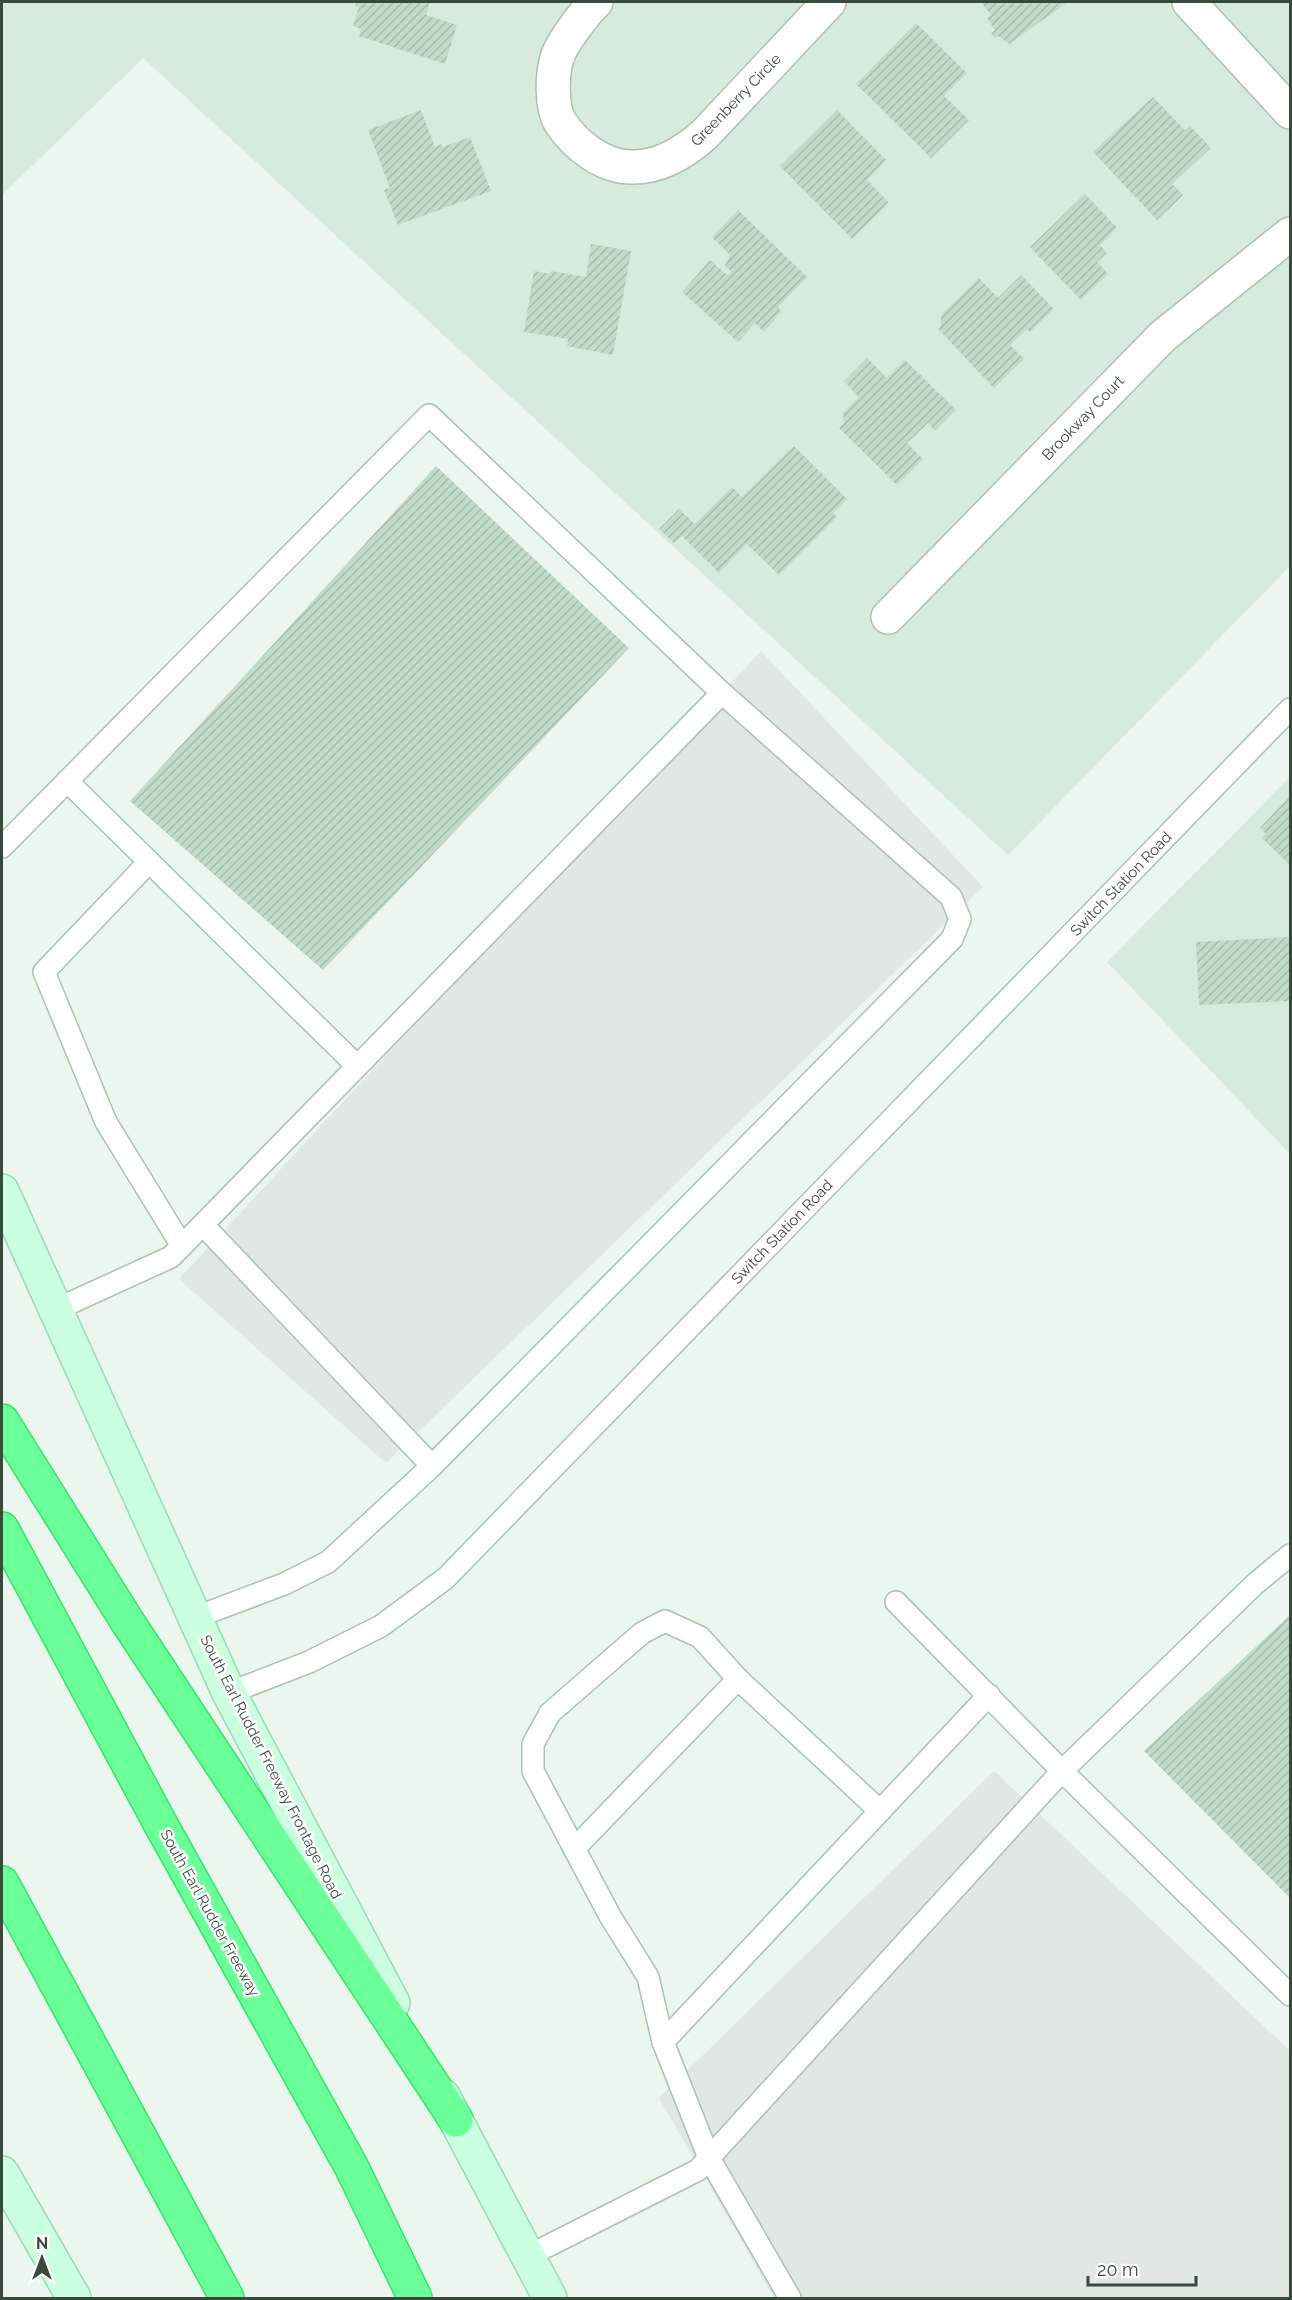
<svg xmlns="http://www.w3.org/2000/svg" width="1292" height="2300" font-family="Raleway,sans-serif">
<style>
.residential{fill:#d7eade}
.parking{fill:#e1e7e3}
.building{fill:url(#building-hatch)}
.lines{fill:none;stroke-linecap:round;stroke-linejoin:round}
.service-casing{stroke:#abc2b2;stroke-width:24}
.minor-casing{stroke:#abc2b2;stroke-width:36}
.secondary-casing{stroke:#99dbb2;stroke-width:36}
.motorway-casing{stroke:#32e765;stroke-width:36}
.service{stroke:#fff;stroke-width:21}
.minor{stroke:#fff;stroke-width:33}
.secondary{stroke:#caffe0;stroke-width:33}
.motorway{stroke:#6bff9a;stroke-width:33}
.labels{text-anchor:middle;dominant-baseline:central;stroke-width:5;stroke-linejoin:round;paint-order:stroke}
.street-label{font-size:15px;fill:#374a3c;stroke:#fff}
</style>
<defs>
<pattern id="building-hatch" width="6" height="6" patternUnits="userSpaceOnUse" patternTransform="scale(1.5)"><rect width="6" height="6" fill="#c1dbc8"/><path d="M-1 1l2-2M0 6l6-6M5 7l2-2" fill="none" stroke="#a6bdad"/></pattern>
</defs>
<rect width="100%" height="100%" fill="#eaf6ee"/>
<g class="residential">
<path d="M2,2H1290V566L1008,855L143,58L2,195Z"/>
<path d="M1290,777V1154L1107,962Z"/>
</g>
<g class="parking">
<path d="M761,651L983,887L386,1463L179,1279Z"/>
<path d="M994,1771L1290,2051V2298H774L659,2098Z"/>
</g>
<g class="building">
<path d="M356,2H430L426,15L457,25L445,64L359,36L361,29L353,26L359,7L355,6Z"/>
<path d="M981,2H1068L1009,44L998,36L995,38L991,33L995,30L987,18L991,15Z"/>
<path d="M916,23L967,73L944,96L969,120L931,158L856,84Z"/>
<path d="M1153,97L1185,130L1190,126L1211,148L1172,184L1183,195L1157,220L1093,152Z"/>
<path d="M421,110L435,147L441,144L443,147L470,137L491,191L398,225L384,190L390,188L368,130Z"/>
<path d="M837,110L886,160L867,180L889,203L852,239L780,166Z"/>
<path d="M1085,194L1117,228L1100,245L1107,253L1097,262L1108,274L1081,300L1030,247Z"/>
<path d="M738,210L807,277L778,307L781,312L764,332L755,323L738,342L682,292L710,260L727,275L731,271L725,266L730,255L712,237Z"/>
<path d="M591,244L631,251L613,355L567,346L568,339L524,332L534,271L550,274L551,271L586,277Z"/>
<path d="M1021,275L1054,309L1030,332L1027,329L1010,345L1024,359L994,388L938,329L941,326V315L979,278L998,298Z"/>
<path d="M867,358L887,378L905,360L956,410L935,431L928,423L907,443L923,459L897,485L839,428L844,423L843,413L859,397L844,381Z"/>
<path d="M794,446L847,499L833,513L837,517L779,575L747,544L719,573L682,536L674,543L659,529L679,509L695,524L732,487L742,497Z"/>
<path d="M436,466L629,648L323,970L130,801Z"/>
<path d="M1290,796V865L1262,838L1266,834L1260,828Z"/>
<path d="M1290,937V1001L1199,1005L1196,942Z"/>
<path d="M1290,1615V1898L1144,1751Z"/>
</g>
<g class="lines">
<defs>
<g id="service">
<path d="M67,781L357,1066"/>
<path d="M2,847L429,415L722,693L171,1257L55,1310"/>
<path d="M149,862L44,972L106,1122L182,1246"/>
<path d="M203,1225L432,1466"/>
<path d="M896,1602L1062,1771L1255,1584L1290,1555"/>
<path d="M194,1618L284,1584L328,1562L432,1466L952,939L960,919L951,897L722,693"/>
<path d="M229,1693L309,1662L381,1626L446,1578L1290,709"/>
<path d="M574,1849L738,1679"/>
<path d="M663,2042L648,1977L610,1916L533,1771V1744L550,1713L642,1633L665,1621L700,1637L738,1679L880,1811"/>
<path d="M528,2256L698,2170L1062,1771L1290,1995"/>
<path d="M790,2298L709,2158L663,2042L989,1695"/>
</g>
<g id="minor">
<path d="M596,2C585,12 561,44 557,58C552,74 551,107 560,122C575,145 603,167 631,167C660,168 685,152 705,134L829,2"/>
<path d="M1189,2L1290,112"/>
<path d="M888,617L1163,336L1290,234"/>
</g>
<g id="secondary">
<path d="M2,1191L229,1693L393,2003"/>
<path d="M443,2096L550,2298"/>
<path d="M2,2173L74,2298"/>
</g>
<g id="motorway">
<path d="M2,1421L127,1621L456,2120"/>
<path d="M2,1529L160,1823L351,2166L415,2298"/>
<path d="M2,1883L227,2298"/>
</g>
</defs>
<use href="#service" class="service-casing"/>
<use href="#minor" class="minor-casing"/>
<use href="#secondary" class="secondary-casing"/>
<use href="#motorway" class="motorway-casing"/>
<use href="#service" class="service"/>
<use href="#minor" class="minor"/>
<use href="#secondary" class="secondary"/>
<use href="#motorway" class="motorway"/>
</g>
<g class="labels">
<g class="street-label">
<text transform="translate(736 100) rotate(-46)">Greenberry Circle</text>
<text transform="translate(1083 418) rotate(-46)">Brookway Court</text>
<text transform="translate(1121 884) rotate(-46)">Switch Station Road</text>
<text transform="translate(782 1232) rotate(-46)">Switch Station Road</text>
<text transform="translate(271 1767) rotate(63)">South Earl Rudder Freeway Frontage Road</text>
<text transform="translate(210 1913) rotate(61)">South Earl Rudder Freeway</text>
</g>
</g>
<rect width="1292" height="2300" fill="none" stroke="#374a3c" stroke-width="6"/>
<g transform="translate(42 2258)" stroke="#ffffff" stroke-width="4.5" paint-order="stroke">
<path d="M0-4.5L10 22L0 15L-10 22Z" fill="#374a3c"/>
<text y="-9" font-size="16" font-weight="bold" text-anchor="middle" fill="#374a3c">N</text>
</g>
<path d="M1088 2276v9h108v-9" fill="none" stroke="#374a3c" stroke-width="3"/>
<text x="1097" y="2276" font-size="18" fill="#374a3c" stroke="#ffffff" stroke-width="4.5" paint-order="stroke">20 m</text>
</svg>
